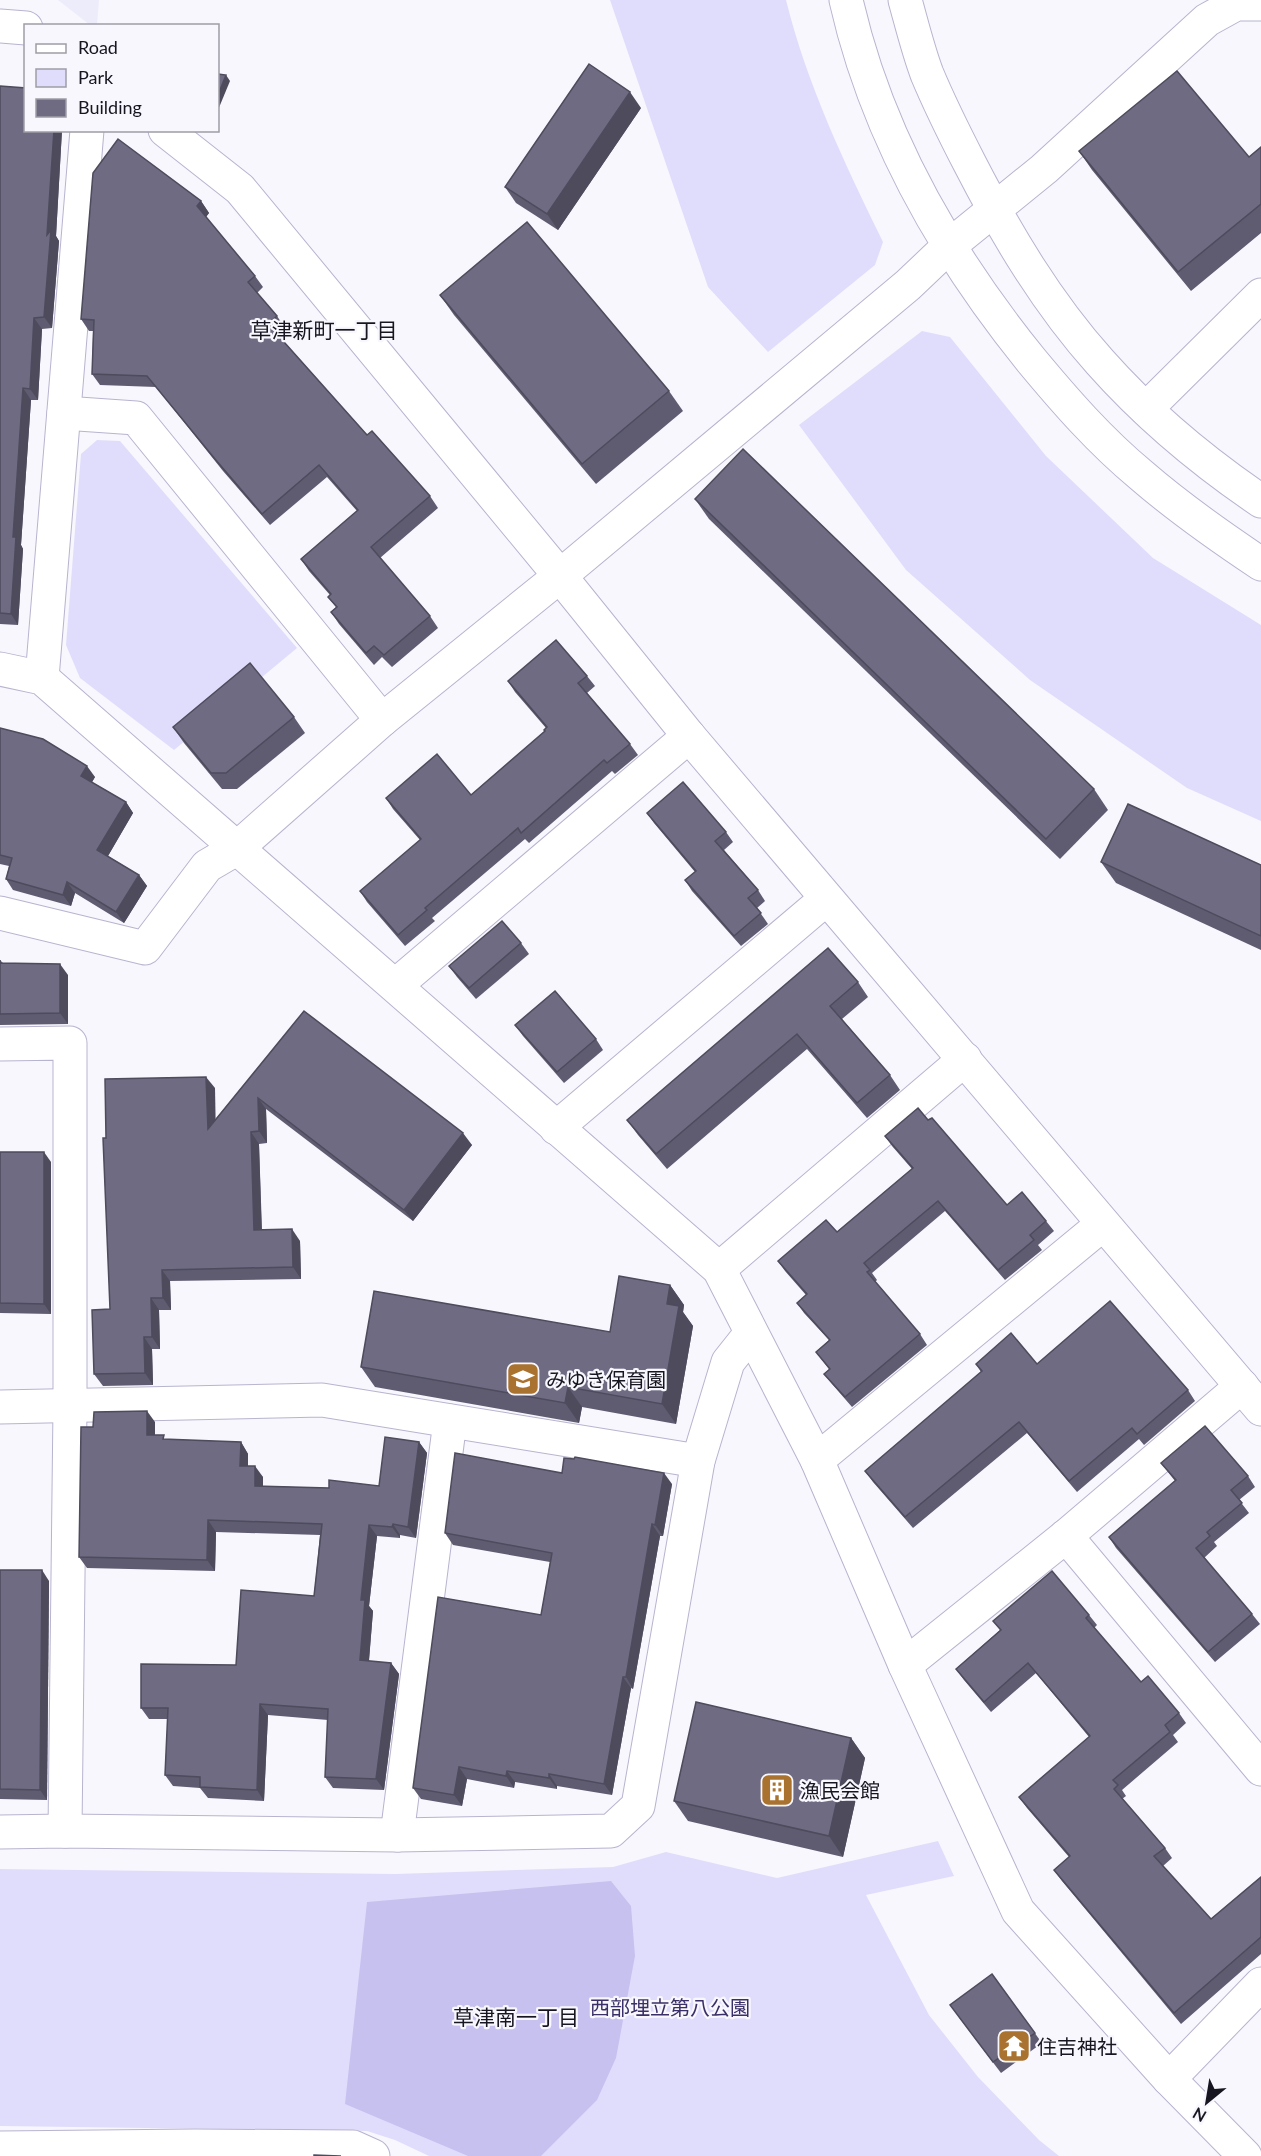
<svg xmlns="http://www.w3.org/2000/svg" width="1261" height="2156" font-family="Lato,'Noto Sans JP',sans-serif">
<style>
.built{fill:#edecfa}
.green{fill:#e0ddfc}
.forest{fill:#c6c1ef}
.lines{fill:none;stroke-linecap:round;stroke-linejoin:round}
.minor-casing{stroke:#b7b4cf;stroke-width:35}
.minor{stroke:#fff;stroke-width:33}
.wall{fill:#5f5c71}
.shaded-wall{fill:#4d4b5c}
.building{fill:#6e6b83;stroke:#4d4b5c;stroke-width:1.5}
.labels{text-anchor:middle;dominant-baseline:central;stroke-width:4.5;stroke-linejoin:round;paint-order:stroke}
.poi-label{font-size:20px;fill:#171620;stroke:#f8f7fd;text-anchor:start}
.park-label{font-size:20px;fill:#3b2f67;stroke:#f8f7fd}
.neighbourhood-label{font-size:21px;fill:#171620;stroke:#f8f7fd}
</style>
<rect width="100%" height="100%" fill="#f8f7fd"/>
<path class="built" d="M58,0H99L97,25H90Z"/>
<g class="green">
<path d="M610,0H786C807,85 845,164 883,242L875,265L768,352L708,287Z"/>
<path d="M922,331L950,337L1046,456L1153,558L1261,625V821L1187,788L1030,680L906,570L799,425Z"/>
<path d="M97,440L120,441L297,648L174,750L80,678L66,645L81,454Z"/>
<path d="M938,1841L954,1876L866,1895L929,2015L978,2077L1039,2140L1059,2156H429L395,2140L367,2131L0,2126V1869L395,1874L613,1867L666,1852L777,1878Z"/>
</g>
<path class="forest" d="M611,1881L631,1906L635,1956L616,2058L597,2100L541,2156H468L345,2104L367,1902Z"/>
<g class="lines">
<defs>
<g id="minor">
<path d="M846,0C876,133 946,255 1031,360C1065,401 1100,441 1141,475C1179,508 1219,536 1261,564"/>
<path d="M905,0C912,25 918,50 927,74C940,105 955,135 970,164C1006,234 1047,303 1100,362C1147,415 1202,461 1261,501"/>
<path d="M0,26L26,28"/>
<path d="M165,130L240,189L560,576L689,736L1261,1409"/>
<path d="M1146,409L1261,295"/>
<path d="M64,413L136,418L382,720"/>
<path d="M0,669L42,678L719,1269L817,1460L905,1665L1018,1911L1169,2079L1245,2156"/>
<path d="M42,678L87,130"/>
<path d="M0,913L145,948L207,866L236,849L382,720L560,576L908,285L949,246L1044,169L1207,20L1236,4H1261"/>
<path d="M396,985L689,736"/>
<path d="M0,1044L70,1043V1407L65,1831"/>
<path d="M556,1128L826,899"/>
<path d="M719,1269L965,1059"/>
<path d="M0,1407L322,1400L698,1461"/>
<path d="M817,1460L1103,1224"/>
<path d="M1066,1536L1261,1769"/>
<path d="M905,1665L1066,1536L1242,1386"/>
<path d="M0,1832L65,1831L397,1835L611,1831L638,1806L698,1461L728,1362L751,1333"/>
<path d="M397,1835L450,1421"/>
<path d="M1169,2079L1261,1984"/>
<path d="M0,2148L195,2146L353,2147L373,2156"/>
</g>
</defs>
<use href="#minor" class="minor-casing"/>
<use href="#minor" class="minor"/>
</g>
<g class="wall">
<path d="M0,86L26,130H62L56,236L59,241L52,328L42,329L38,400H31L21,545L23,549L18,625L0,624Z"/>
<path d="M641,108L558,230L516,203L505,187Z"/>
<path d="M1261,147V233L1191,291L1092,170L1079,151L1249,157Z"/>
<path d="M201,201L209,213L206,217L255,276L263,287L257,293L277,316L285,328L277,334L367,435L430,496L438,508L380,558L430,616L438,628L392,667L382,657L374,665L339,624L331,612L336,607L328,597L330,595L309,571L301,559L357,511L327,477L270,525L223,471L156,387L100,385L92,374L93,331H89L81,319Z"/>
<path d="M440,295L669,391L683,411L596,484L454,315Z"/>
<path d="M695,499L1094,789L1108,810L1060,859L709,519Z"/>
<path d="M587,676L595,686L587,693L630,744L638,755L615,774L612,771L529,843L525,839L432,918L435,921L405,946L367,902L360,891L420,840L393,809L386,798L471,795L545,731L546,728L515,692L508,681Z"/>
<path d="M294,717L305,733L237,789H222L184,743L173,727Z"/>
<path d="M0,728L95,777L92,782L126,802L133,813L108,856L139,875L147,886L124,923L75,893L71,906L13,890L6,879L9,866L0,864Z"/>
<path d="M647,813L726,832L733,842L724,850L758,890L765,901L757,908L768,924L741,946L692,891L685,880L695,872L654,823Z"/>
<path d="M1101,862L1261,865V950L1116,883Z"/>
<path d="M521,943L529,954L476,999L457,977L449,966Z"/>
<path d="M0,960L3,963L68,975V1024L0,1025Z"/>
<path d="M858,982L868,997L842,1019L890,1075L900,1090L867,1118L807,1049L667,1169L638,1135L627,1120Z"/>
<path d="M304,1011L472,1145L413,1221L266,1109L267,1143L259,1144L262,1230L300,1241L301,1279L170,1281L171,1310H159L160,1349H152L153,1385L103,1386L94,1374L110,1309L106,1138L215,1088V1120Z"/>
<path d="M515,1025L596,1039L603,1050L564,1083L523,1036Z"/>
<path d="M885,1136L1007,1205L1046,1221L1054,1231L1038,1245L1042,1250L1005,1280L945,1211L872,1273L877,1280L875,1282L920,1334L927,1345L852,1407L832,1384L824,1374L829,1369L816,1352L829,1340L804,1313L797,1303L806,1295L785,1271L778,1261L837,1232L912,1169L892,1146Z"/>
<path d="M0,1152L51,1162V1314L0,1313Z"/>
<path d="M670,1285L684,1305L683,1312L693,1326L676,1424L582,1407L579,1423L375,1387L361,1367L610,1332Z"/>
<path d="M976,1364H1037L1188,1390L1195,1401L1144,1445L1139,1439L1077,1492L1027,1433L913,1528L873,1482L865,1471L981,1372Z"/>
<path d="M155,1422V1435L166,1440L241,1442L248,1454V1466L263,1477V1486L329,1488L379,1486L419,1442L427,1453L416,1538L400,1535V1538L377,1536L369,1606L373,1611L369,1661L391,1663L399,1674L384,1790L333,1788L325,1777L328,1720L268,1715L264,1801L208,1798L200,1788L173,1786L165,1775L168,1719H149L141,1708L236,1665L314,1596L320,1535L216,1532L215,1571L87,1568L79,1557L93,1427Z"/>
<path d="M1161,1463L1248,1476L1255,1487L1239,1500L1249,1513L1214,1542L1217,1546L1204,1558L1252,1614L1260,1624L1215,1662L1116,1548L1109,1537L1175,1481Z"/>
<path d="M562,1473L672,1484L663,1536H660L633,1689L631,1688L612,1795L557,1786V1789L515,1782L514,1788L467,1779L462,1806L421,1799L413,1788L541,1615L550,1562L453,1545L445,1533Z"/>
<path d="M0,1570L49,1581L47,1800L0,1799Z"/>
<path d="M1089,1615L1097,1625L1094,1628L1141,1682L1179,1713L1186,1723L1173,1735L1178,1742L1122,1790L1126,1796L1122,1799L1165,1848L1172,1858L1163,1866L1211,1919L1261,1877V1954L1181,2024L1062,1881L1054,1870L1069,1857L1027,1808L1019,1797L1089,1737L1036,1673L991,1712L964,1680L956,1669L1000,1630L993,1621Z"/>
<path d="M851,1738L865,1758L843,1857L688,1821L674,1801Z"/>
<path d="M992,1974L1042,2043L1001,2073L958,2016Z"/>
</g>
<g class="shaded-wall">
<path d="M226,75L230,81L218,110V95Z"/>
<path d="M630,92L641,108L558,230L547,214Z"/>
<path d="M54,130H62L56,236L59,241L52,328L44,317L47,235Z"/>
<path d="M201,201L209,213L205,218L197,206Z"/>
<path d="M34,318L42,329L38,400L30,389Z"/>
<path d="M23,388L31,400L21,545L23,549L18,625L11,614L13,537Z"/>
<path d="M87,766L95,777L89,787L81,776Z"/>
<path d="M126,802L133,813L105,861L97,850Z"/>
<path d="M139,875L147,886L124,923L116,912Z"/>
<path d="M67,882L75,893L71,906L63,895Z"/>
<path d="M60,964L68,975V1024L60,1013Z"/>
<path d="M206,1077L215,1088L216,1141L208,1129Z"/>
<path d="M258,1098L266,1109L267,1143L259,1131Z"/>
<path d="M251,1132L259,1144L262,1242L254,1230Z"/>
<path d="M463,1133L472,1145L413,1221L404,1210Z"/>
<path d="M44,1152L51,1162V1314L44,1304Z"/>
<path d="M292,1229L300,1241L301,1279L293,1267Z"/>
<path d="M162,1270L170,1281L171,1310L163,1298Z"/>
<path d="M670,1285L684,1305L683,1312L693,1326L676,1424L662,1404L667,1304Z"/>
<path d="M151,1298L159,1310L160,1349L152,1337Z"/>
<path d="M144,1337L152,1349L153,1385L145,1373Z"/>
<path d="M568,1387L582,1407L579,1423L565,1403Z"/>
<path d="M147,1411L155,1422V1446L147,1435Z"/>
<path d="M241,1442L248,1454V1477L240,1466Z"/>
<path d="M419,1442L427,1453L416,1538L408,1527Z"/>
<path d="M255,1466L263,1477V1497L255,1486Z"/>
<path d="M664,1473L672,1484L663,1536L655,1525Z"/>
<path d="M208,1520L216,1532L215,1571L207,1560Z"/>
<path d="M393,1524L400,1535V1538L392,1527Z"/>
<path d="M652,1524L660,1536L633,1689L626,1677Z"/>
<path d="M369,1525L377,1536L369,1606L373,1611L368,1671L360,1660L361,1600Z"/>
<path d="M42,1570L49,1581L47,1800L40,1790Z"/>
<path d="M391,1663L399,1674L384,1790L376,1779Z"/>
<path d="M623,1677L631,1688L612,1795L604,1784Z"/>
<path d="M260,1704L268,1715L264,1801L257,1790Z"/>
<path d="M851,1738L865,1758L843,1857L829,1836Z"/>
<path d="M459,1767L467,1779L462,1806L454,1795Z"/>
<path d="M507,1771L515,1782L514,1788L506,1776Z"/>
<path d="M549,1774L557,1786V1789L549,1778Z"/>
</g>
<g class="building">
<path d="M589,64L630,92L547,214L505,187Z"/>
<path d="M1177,71L1249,157L1261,147V204L1178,272L1079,151Z"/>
<path d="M218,74L226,75L218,95Z"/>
<path d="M0,86L26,88V130H54L47,235L51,230L44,317L34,318L30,389L23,388L13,537H16L11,614L0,613Z"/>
<path d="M118,139L201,201L197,206L255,276L248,282L277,316L268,324L367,435L372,431L430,496L371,547L430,616L384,655L374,646L366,653L331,612L337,607L328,597L331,594L301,559L358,510L319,465L262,514L215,459L147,376L92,374L94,320L81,319L93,173Z"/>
<path d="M527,222L669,391L582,464L440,295Z"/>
<path d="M743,449L1094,789L1046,839L695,499Z"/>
<path d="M556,640L587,676L578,683L630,744L607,763L604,760L521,833L518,828L425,908L427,910L398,935L360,891L421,839L386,798L437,754L471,795L545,731L544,730L547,727L508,681Z"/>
<path d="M250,663L294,717L226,773H211L173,727Z"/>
<path d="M0,728L43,739L87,766L81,776L126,802L97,850L139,875L116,912L67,882L63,895L6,879L12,858L0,855Z"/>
<path d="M683,782L726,832L715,841L758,890L748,898L761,913L734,936L685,880L696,871L647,813Z"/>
<path d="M1128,804L1261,865V936L1101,862Z"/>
<path d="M502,921L521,943L469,988L449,966Z"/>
<path d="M828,948L858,982L830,1006L890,1075L857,1103L797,1034L656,1154L627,1120Z"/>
<path d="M0,960V963L60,964V1013L0,1014Z"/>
<path d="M555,991L596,1039L557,1072L515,1025Z"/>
<path d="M304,1011L463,1133L404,1210L258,1098L259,1131L251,1132L254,1230L292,1229L293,1267L162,1270L163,1298H151L152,1337H144L145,1373L94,1374L92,1310L110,1309L103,1138H106L105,1079L206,1077L208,1129Z"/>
<path d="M918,1108L928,1120L932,1118L1007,1205L1022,1192L1046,1221L1030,1235L1034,1240L998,1270L938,1201L864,1263L870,1270L867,1272L920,1334L845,1397L824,1374L830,1369L816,1352L830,1340L797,1303L807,1294L778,1261L826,1220L837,1232L913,1168L885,1136Z"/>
<path d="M0,1152H44V1304L0,1303Z"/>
<path d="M619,1276L670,1285L667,1304L679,1306L662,1404L568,1387L565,1403L361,1367L374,1291L610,1332Z"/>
<path d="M1110,1301L1188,1390L1137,1434L1132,1428L1069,1481L1019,1422L905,1517L865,1471L982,1371L976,1364L1011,1333L1037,1364Z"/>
<path d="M147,1411V1435H164L163,1439L241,1442L240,1466H255V1486L329,1488V1480L379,1486L385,1437L419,1442L408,1527L393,1524L392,1527L369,1525L361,1600H365L360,1660L391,1663L376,1779L325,1777L328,1709L260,1704L257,1790L200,1787V1777L165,1775L168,1708H141V1664L236,1665L241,1590L314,1596L322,1524L208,1520L207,1560L79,1557L81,1427H93L94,1412Z"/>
<path d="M1205,1426L1248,1476L1231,1490L1242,1503L1207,1532L1210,1536L1196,1548L1252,1614L1208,1652L1109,1537L1176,1480L1161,1463Z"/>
<path d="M455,1453L562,1473L564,1458L574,1459L575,1457L664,1473L655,1525L652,1524L626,1677H623L604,1784L549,1774V1778L507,1771L506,1776L459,1767L454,1795L413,1788L438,1597L541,1615L552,1553L445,1533Z"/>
<path d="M0,1570H42L40,1790L0,1789Z"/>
<path d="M1052,1571L1089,1615L1086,1618L1141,1682L1148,1676L1179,1713L1165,1725L1170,1732L1113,1780L1118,1785L1114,1789L1165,1848L1154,1856L1211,1919L1261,1877V1937L1174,2013L1054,1870L1070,1856L1019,1797L1090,1736L1028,1663L984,1702L956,1669L1001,1630L993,1621Z"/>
<path d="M696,1702L851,1738L829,1836L674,1801Z"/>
<path d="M992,1974L1035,2033L993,2062L950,2005Z"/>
<path d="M314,2155L340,2156H341H314Z"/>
</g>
<defs>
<symbol id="school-square" viewBox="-11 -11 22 22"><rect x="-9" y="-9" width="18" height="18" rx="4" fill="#a9722e" stroke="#f8f7fd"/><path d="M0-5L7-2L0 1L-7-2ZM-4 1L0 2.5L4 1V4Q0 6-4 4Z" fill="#fff"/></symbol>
<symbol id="building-square" viewBox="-11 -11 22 22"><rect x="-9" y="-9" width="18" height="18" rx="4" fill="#a9722e" stroke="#f8f7fd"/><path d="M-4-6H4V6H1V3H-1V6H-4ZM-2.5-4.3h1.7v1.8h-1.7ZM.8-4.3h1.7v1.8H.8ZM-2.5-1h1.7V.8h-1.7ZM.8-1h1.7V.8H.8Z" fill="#fff"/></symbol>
<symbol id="temple-square" viewBox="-11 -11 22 22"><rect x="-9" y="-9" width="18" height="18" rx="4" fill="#a9722e" stroke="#f8f7fd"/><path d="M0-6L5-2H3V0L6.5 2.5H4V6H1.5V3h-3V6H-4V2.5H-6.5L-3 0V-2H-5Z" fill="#fff"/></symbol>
</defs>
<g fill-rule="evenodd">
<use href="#school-square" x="504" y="1360" width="38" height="38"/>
<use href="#building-square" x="758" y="1771" width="38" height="38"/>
<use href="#temple-square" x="995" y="2027" width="38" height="38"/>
</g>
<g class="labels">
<g class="poi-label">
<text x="546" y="1379">みゆき保育園</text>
<text x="800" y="1790">漁民会館</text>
<text x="1037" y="2046">住吉神社</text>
</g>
<g class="park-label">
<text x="670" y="2007">西部埋立第八公園</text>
</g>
<g class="neighbourhood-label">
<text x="324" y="329">草津新町一丁目</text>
<text x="516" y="2016">草津南一丁目</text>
</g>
</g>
<rect x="24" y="24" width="195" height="108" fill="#f8f7fd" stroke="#9e9da5" stroke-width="1.5"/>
<rect x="36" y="44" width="30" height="9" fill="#ffffff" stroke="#9e9da5" stroke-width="1.5"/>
<text x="78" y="54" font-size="18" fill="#171620">Road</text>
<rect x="36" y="69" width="30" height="18" fill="#e0ddfc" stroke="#9e9da5" stroke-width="1.5"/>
<text x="78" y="84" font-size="18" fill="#171620">Park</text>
<rect x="36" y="99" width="30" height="18" fill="#6e6b83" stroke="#9e9da5" stroke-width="1.5"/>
<text x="78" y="114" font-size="18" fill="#171620">Building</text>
<g transform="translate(1207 2102) rotate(210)" stroke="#f8f7fd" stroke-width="4.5" paint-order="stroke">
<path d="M0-4.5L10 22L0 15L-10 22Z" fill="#171620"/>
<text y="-9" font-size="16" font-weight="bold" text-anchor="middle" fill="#171620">N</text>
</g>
</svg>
